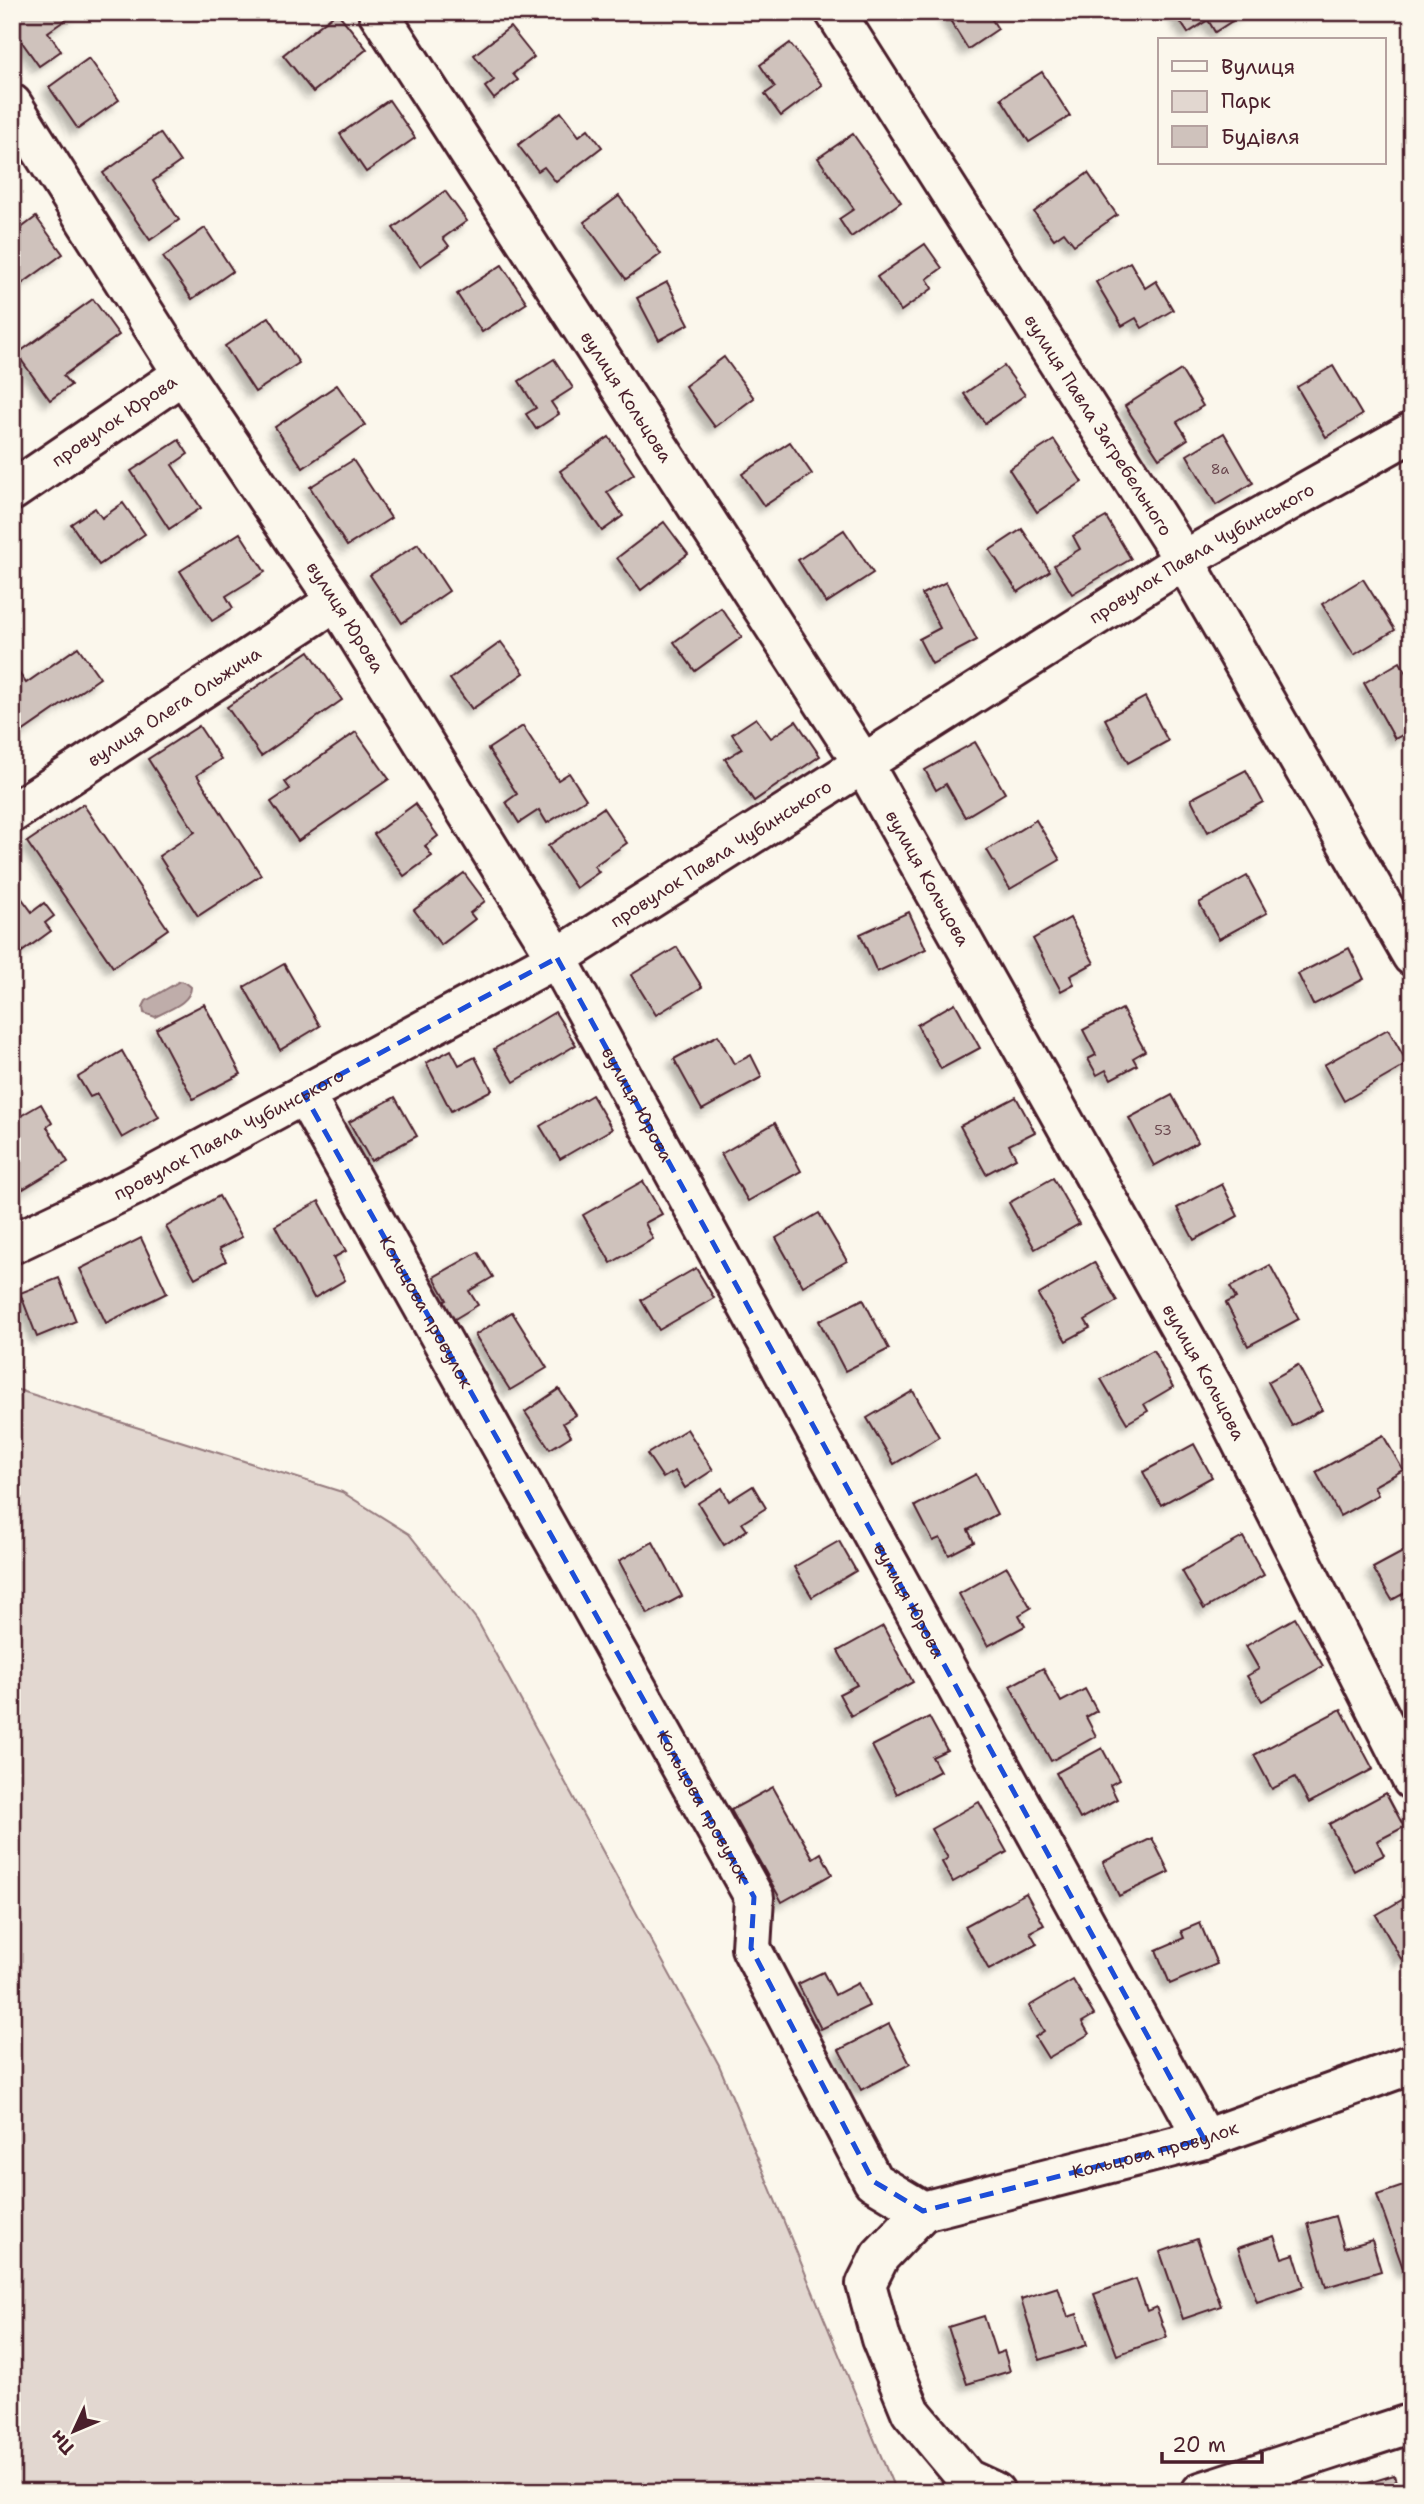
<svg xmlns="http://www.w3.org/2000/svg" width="1424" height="2504" font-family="'Shantell Sans',sans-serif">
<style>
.green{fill:#e2d7d0;stroke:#967b7e;stroke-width:2}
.water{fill:#bfadaa;stroke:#907477;stroke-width:2}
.building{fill:#cfc2bc;stroke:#4a1f2b;stroke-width:2;filter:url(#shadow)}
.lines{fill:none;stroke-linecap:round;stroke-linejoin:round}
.minor-casing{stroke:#4a1f2b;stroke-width:44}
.minor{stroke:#fbf7ec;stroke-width:38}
.marked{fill:none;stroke:#1d4ed8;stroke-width:5;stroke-dasharray:14 9;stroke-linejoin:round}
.labels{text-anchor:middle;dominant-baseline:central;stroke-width:6;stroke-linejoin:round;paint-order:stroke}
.number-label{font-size:14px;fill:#6b484f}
.street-label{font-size:18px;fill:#4a1f2b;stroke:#fbf7ec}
</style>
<defs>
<filter id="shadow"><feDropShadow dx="-6" dy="6" stdDeviation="3.5" flood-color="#0004"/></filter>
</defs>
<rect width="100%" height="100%" fill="#fbf7ec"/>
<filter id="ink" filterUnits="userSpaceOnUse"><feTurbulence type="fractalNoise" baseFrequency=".0143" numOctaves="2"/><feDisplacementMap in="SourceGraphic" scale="14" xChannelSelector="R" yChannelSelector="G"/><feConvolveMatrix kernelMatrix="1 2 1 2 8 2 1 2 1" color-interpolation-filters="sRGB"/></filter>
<g filter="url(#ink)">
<path class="green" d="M12,1388L342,1492L409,1534L477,1620L719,2065L896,2492H12Z"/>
<path class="water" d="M180,981L186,983L191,987C191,1003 167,1010 155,1017L144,1013L143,1007L146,1001Z"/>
<g class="building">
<path d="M12,12H77L48,32L61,51L39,66L12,28Z"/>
<path d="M337,12L367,49L313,92L283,55Z"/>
<path d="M945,12H987L998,29L968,49Z"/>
<path d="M1174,12H1246L1215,32L1208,20L1188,33Z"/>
<path d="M510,27L534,57L513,74L518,80L494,99L485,87L494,80L474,55Z"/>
<path d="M790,43L822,85L781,116L765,94L775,87L760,65Z"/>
<path d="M89,58L119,100L78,129L49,87Z"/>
<path d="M1042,72L1070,116L1029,142L1001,98Z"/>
<path d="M389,100L415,138L366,172L340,134Z"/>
<path d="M561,112L579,136L588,129L602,147L556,182L544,167L538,171L518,145Z"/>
<path d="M160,133L180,162L153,181L179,220L150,240L103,173Z"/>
<path d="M853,134L901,202L851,237L839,219L854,209L818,158Z"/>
<path d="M1088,173L1117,215L1074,245L1064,232L1054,239L1034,212Z"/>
<path d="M445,191L467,221L443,238L449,246L420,266L393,228Z"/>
<path d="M619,196L661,254L626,279L584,222Z"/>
<path d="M36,217L63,254L12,291V235Z"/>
<path d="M205,228L233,271L192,299L163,257Z"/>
<path d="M925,244L942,268L927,279L933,288L901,311L877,277Z"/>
<path d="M1130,262L1145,288L1156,281L1173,310L1142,328L1136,318L1122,326L1096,282Z"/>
<path d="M502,265L527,303L482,332L457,294Z"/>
<path d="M667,282L689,324L659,340L637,298Z"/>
<path d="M93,299L119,335L63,376L71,385L50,400L17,354Z"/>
<path d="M269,317L299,363L255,392L225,346Z"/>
<path d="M724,357L754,398L715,427L685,386Z"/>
<path d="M554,359L573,388L551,402L559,414L536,429L526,414L536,408L519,381Z"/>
<path d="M1004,366L1025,395L985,423L964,394Z"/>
<path d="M1333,366L1362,415L1326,437L1297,387Z"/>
<path d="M1181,370L1203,406L1177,422L1188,439L1159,458L1125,406Z"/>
<path d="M337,385L365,425L303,468L275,427Z"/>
<path d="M1224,433L1253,483L1216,505L1187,455Z"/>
<path d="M609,437L634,474L607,492L623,516L602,531L560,471Z"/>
<path d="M179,440L188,454L172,465L201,508L169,529L131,471Z"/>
<path d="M1054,440L1082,482L1037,512L1009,469Z"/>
<path d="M790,442L812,474L764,506L742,474Z"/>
<path d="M353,460L391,518L347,546L310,487Z"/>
<path d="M123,503L145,534L99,565L71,524L95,508L102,518Z"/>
<path d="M1106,517L1131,559L1072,594L1054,565L1080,549L1073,536Z"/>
<path d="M664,522L688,554L641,590L617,558Z"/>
<path d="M1022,529L1050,571L1018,592L990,550Z"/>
<path d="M844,530L873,573L826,603L798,560Z"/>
<path d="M240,533L265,572L226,596L233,608L212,621L180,571Z"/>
<path d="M418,544L449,591L402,623L370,575Z"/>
<path d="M1363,579L1395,630L1354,655L1322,604Z"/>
<path d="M946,582L977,640L932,664L919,639L940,628L922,594Z"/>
<path d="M721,608L742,637L695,671L674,642Z"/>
<path d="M501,642L524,673L472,709L450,679Z"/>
<path d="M78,647L100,678L19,734L12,724V663L26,683Z"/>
<path d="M309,651L342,700L261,756L227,707Z"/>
<path d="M1400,662L1412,683V730L1395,739L1364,683Z"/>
<path d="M1145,697L1168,741L1128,763L1105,719Z"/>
<path d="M756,718L771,738L796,721L820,756L754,801L725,759L742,749L732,734Z"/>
<path d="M199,726L221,759L197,775L261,875L198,916L159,856L195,832L148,759Z"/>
<path d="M523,726L558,780L569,773L586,799L547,823L539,810L519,823L506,802L517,794L488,749Z"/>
<path d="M356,732L389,779L298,841L271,802L290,789L285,782Z"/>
<path d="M975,742L1005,793L965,817L946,784L936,790L925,770Z"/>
<path d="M1246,770L1263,802L1208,832L1191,799Z"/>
<path d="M83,804L168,929L113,967L27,842Z"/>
<path d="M415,804L438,836L425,846L432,856L404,876L374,834Z"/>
<path d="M603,808L627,843L594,866L599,872L576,888L548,846Z"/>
<path d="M1036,820L1060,860L1010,889L987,850Z"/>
<path d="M464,873L485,901L470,913L475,919L441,945L414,910Z"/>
<path d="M1247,876L1267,913L1219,939L1199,903Z"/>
<path d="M12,885L32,912L44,903L54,916L45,923L51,931L12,959Z"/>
<path d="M909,912L926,949L877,972L860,934Z"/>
<path d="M1070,918L1094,963L1070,976L1074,984L1061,991L1033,939Z"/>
<path d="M677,947L702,987L656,1015L631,975Z"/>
<path d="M1349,948L1364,979L1313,1005L1298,974Z"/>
<path d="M284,964L320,1026L280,1050L244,987Z"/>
<path d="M955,1003L980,1048L941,1069L917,1025Z"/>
<path d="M204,1004L241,1074L193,1099L156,1029Z"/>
<path d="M1122,1009L1145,1051L1133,1058L1137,1065L1111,1079L1106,1070L1097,1075L1088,1059L1096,1055L1083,1030Z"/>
<path d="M555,1012L576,1045L514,1082L494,1049Z"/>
<path d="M1388,1029L1408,1064L1344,1101L1324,1065Z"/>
<path d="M718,1035L734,1064L751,1055L762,1077L702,1110L674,1059Z"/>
<path d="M451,1050L459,1065L475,1057L492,1090L451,1111L426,1063Z"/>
<path d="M122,1051L159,1117L122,1138L97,1094L90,1097L78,1077Z"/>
<path d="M592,1095L612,1129L560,1159L540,1126Z"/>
<path d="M1172,1095L1198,1142L1154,1166L1129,1118Z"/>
<path d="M395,1097L417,1136L371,1161L349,1122Z"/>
<path d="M1016,1097L1035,1132L1009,1145L1016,1158L986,1174L960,1126Z"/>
<path d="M41,1104L52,1123L47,1127L68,1162L23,1189L12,1170V1121Z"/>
<path d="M775,1123L801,1171L748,1201L721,1154Z"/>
<path d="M1053,1178L1079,1224L1035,1249L1009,1203Z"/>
<path d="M643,1181L662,1214L645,1223L653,1239L611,1263L583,1215Z"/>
<path d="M1222,1184L1238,1216L1194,1240L1177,1208Z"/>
<path d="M219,1196L242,1237L219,1249L226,1261L195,1278L166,1227Z"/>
<path d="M319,1201L346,1251L333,1258L345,1280L314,1298L275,1226Z"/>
<path d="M819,1213L847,1261L803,1286L776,1238Z"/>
<path d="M141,1238L167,1293L106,1323L80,1269Z"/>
<path d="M478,1252L493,1277L469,1291L478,1305L448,1323L437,1305L447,1300L434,1277Z"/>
<path d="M1094,1262L1117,1301L1085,1320L1090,1328L1066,1341L1038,1295Z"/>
<path d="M1270,1265L1299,1319L1248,1346L1226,1303L1236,1298L1230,1287Z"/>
<path d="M696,1268L714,1298L659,1330L641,1300Z"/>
<path d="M59,1278L76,1321L37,1337L20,1293Z"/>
<path d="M863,1299L889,1349L845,1371L819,1321Z"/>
<path d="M512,1312L547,1368L510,1390L475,1335Z"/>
<path d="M1153,1350L1173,1387L1144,1404L1148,1411L1127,1423L1101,1379Z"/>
<path d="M1298,1365L1322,1410L1292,1426L1268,1382Z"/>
<path d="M559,1389L576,1415L563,1423L571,1436L550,1449L525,1412Z"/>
<path d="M913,1391L939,1437L894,1464L867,1418Z"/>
<path d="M687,1429L713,1470L685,1488L675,1471L663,1478L647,1454Z"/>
<path d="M1383,1435L1403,1470L1374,1486L1378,1495L1340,1516L1316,1472Z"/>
<path d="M1194,1444L1212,1477L1161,1505L1143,1472Z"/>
<path d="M976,1474L997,1514L968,1530L974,1542L949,1555L940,1538L933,1541L915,1506Z"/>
<path d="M753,1486L766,1508L742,1523L747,1530L724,1545L698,1503L722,1488L729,1501Z"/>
<path d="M1243,1537L1264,1575L1204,1609L1182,1571Z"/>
<path d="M839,1541L856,1571L812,1597L794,1567Z"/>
<path d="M653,1542L682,1596L648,1614L619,1561Z"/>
<path d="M1412,1547V1589L1392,1600L1373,1568Z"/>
<path d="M1007,1567L1031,1608L1019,1615L1025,1626L988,1646L959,1594Z"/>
<path d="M1295,1618L1323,1666L1262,1701L1247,1676L1259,1669L1246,1646Z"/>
<path d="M883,1626L913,1682L851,1716L839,1694L857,1685L838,1651Z"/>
<path d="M1043,1668L1061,1702L1085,1689L1097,1711L1086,1717L1096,1736L1051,1761L1010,1686Z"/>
<path d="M1341,1709L1373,1769L1309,1803L1295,1777L1272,1789L1254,1755Z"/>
<path d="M929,1717L947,1750L932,1757L940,1771L897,1794L872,1746Z"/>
<path d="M1102,1748L1119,1780L1110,1785L1117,1799L1080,1819L1056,1773Z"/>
<path d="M773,1787L813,1858L821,1853L832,1874L782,1902L731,1810Z"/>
<path d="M1386,1793L1404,1827L1377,1841L1384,1855L1354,1871L1329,1824Z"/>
<path d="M979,1802L1007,1852L953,1882L942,1862L948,1858L931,1829Z"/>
<path d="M1152,1838L1169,1872L1119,1896L1103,1862Z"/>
<path d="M1026,1893L1044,1925L1030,1932L1037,1944L989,1970L965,1926Z"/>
<path d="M1412,1894V1953L1401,1959L1376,1915Z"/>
<path d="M1200,1923L1217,1964L1170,1984L1156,1950L1184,1938L1181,1931Z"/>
<path d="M823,1972L835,1995L858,1983L869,2006L821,2029L798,1984Z"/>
<path d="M1073,1980L1094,2015L1082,2022L1089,2034L1048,2058L1035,2037L1044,2031L1029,2006Z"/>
<path d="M889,2024L910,2064L861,2090L839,2050Z"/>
<path d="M1412,2183V2268L1404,2271L1377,2195Z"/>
<path d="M1335,2216L1344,2248L1372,2240L1381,2271L1326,2287L1308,2224Z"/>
<path d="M1274,2236L1282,2258L1294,2254L1304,2286L1257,2302L1238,2248Z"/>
<path d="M1197,2239L1221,2306L1183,2319L1160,2252Z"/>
<path d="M1136,2279L1147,2311L1156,2307L1167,2337L1117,2355L1094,2294Z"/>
<path d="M1058,2287L1068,2317L1077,2314L1087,2345L1040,2360L1021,2299Z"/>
<path d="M984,2316L996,2354L1004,2351L1010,2371L967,2384L948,2327Z"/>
<path d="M1394,2475L1399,2492H1356L1355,2487Z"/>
</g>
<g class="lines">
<defs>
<g id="minor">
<path id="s1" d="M378,12L864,765L1218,1396L1412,1780"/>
<path id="s2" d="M835,12L1184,560L1412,956"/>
<path id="s3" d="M12,104L183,374L336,601L557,958L1204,2139"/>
<path id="s4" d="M12,491L183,374"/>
<path id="s5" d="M12,813L336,601"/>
<path id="s6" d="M304,1094L754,1897L751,1948L873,2181L923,2211L1204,2139L1412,2064"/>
<path id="s7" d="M12,1244L134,1186L557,958L1184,560L1412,432"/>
<path d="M923,2211L880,2256L866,2284L881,2339L911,2412L967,2479L995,2492"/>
<path d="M1201,2492L1412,2423"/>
</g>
</defs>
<use href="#minor" class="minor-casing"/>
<use href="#minor" class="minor"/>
</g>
</g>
<path class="marked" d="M557,958L1204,2139L923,2211L873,2181L751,1948L754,1897L304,1094Z"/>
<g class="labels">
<g class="number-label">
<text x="1220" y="469">8а</text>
<text x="1163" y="1130">53</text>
</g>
<g class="street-label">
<text stroke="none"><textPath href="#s1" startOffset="458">вулиця Кольцова</textPath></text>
<text stroke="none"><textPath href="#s4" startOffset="124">провулок Юрова</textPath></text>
<text stroke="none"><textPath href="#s2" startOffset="490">вулиця Павла Загребельного</textPath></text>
<text stroke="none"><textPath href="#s7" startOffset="1377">провулок Павла Чубинського</textPath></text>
<text stroke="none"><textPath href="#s3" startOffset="612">вулиця Юрова</textPath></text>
<text stroke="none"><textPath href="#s5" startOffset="194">вулиця Олега Ольжича</textPath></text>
<text stroke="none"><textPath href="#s7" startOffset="810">провулок Павла Чубинського</textPath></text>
<text stroke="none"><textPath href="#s1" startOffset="1026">вулиця Кольцова</textPath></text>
<text stroke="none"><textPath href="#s3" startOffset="1180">вулиця Юрова</textPath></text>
<text stroke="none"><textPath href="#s7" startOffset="243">провулок Павла Чубинського</textPath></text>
<text stroke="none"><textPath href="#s6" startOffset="250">Кольцова провулок</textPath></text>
<text stroke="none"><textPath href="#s1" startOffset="1592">вулиця Кольцова</textPath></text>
<text stroke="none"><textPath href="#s3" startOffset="1746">вулиця Юрова</textPath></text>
<text stroke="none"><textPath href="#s6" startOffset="817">Кольцова провулок</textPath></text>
<text stroke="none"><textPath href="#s6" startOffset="1533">Кольцова провулок</textPath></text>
</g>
</g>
<rect width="1424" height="2504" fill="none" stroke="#fbf7ec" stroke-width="42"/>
<rect x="21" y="21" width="1382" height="2462" fill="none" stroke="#4a1f2b" stroke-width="2.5" filter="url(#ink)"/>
<rect x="1158" y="38" width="228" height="126" fill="#fbf7ec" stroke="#b4a19f" stroke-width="2"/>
<rect x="1172" y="61" width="35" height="10" fill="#fbf7ec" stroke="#b4a19f" stroke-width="2"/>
<text x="1221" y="74" font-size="21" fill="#4a1f2b">Вулиця</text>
<rect x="1172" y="91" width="35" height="21" fill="#e2d7d0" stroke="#b4a19f" stroke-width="2"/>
<text x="1221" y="108" font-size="21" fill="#4a1f2b">Парк</text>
<rect x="1172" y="126" width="35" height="21" fill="#cfc2bc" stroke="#b4a19f" stroke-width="2"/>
<text x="1221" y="144" font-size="21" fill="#4a1f2b">Будівля</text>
<g transform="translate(74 2431) rotate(226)" stroke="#fbf7ec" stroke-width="5" paint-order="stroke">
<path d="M0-5L12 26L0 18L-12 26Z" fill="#4a1f2b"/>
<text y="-10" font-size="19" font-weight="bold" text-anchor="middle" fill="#4a1f2b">Пн</text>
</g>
<path d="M1162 2452v10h100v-10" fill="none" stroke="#4a1f2b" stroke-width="3.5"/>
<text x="1172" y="2452" font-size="21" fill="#4a1f2b" stroke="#fbf7ec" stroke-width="5" paint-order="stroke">20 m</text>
</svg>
